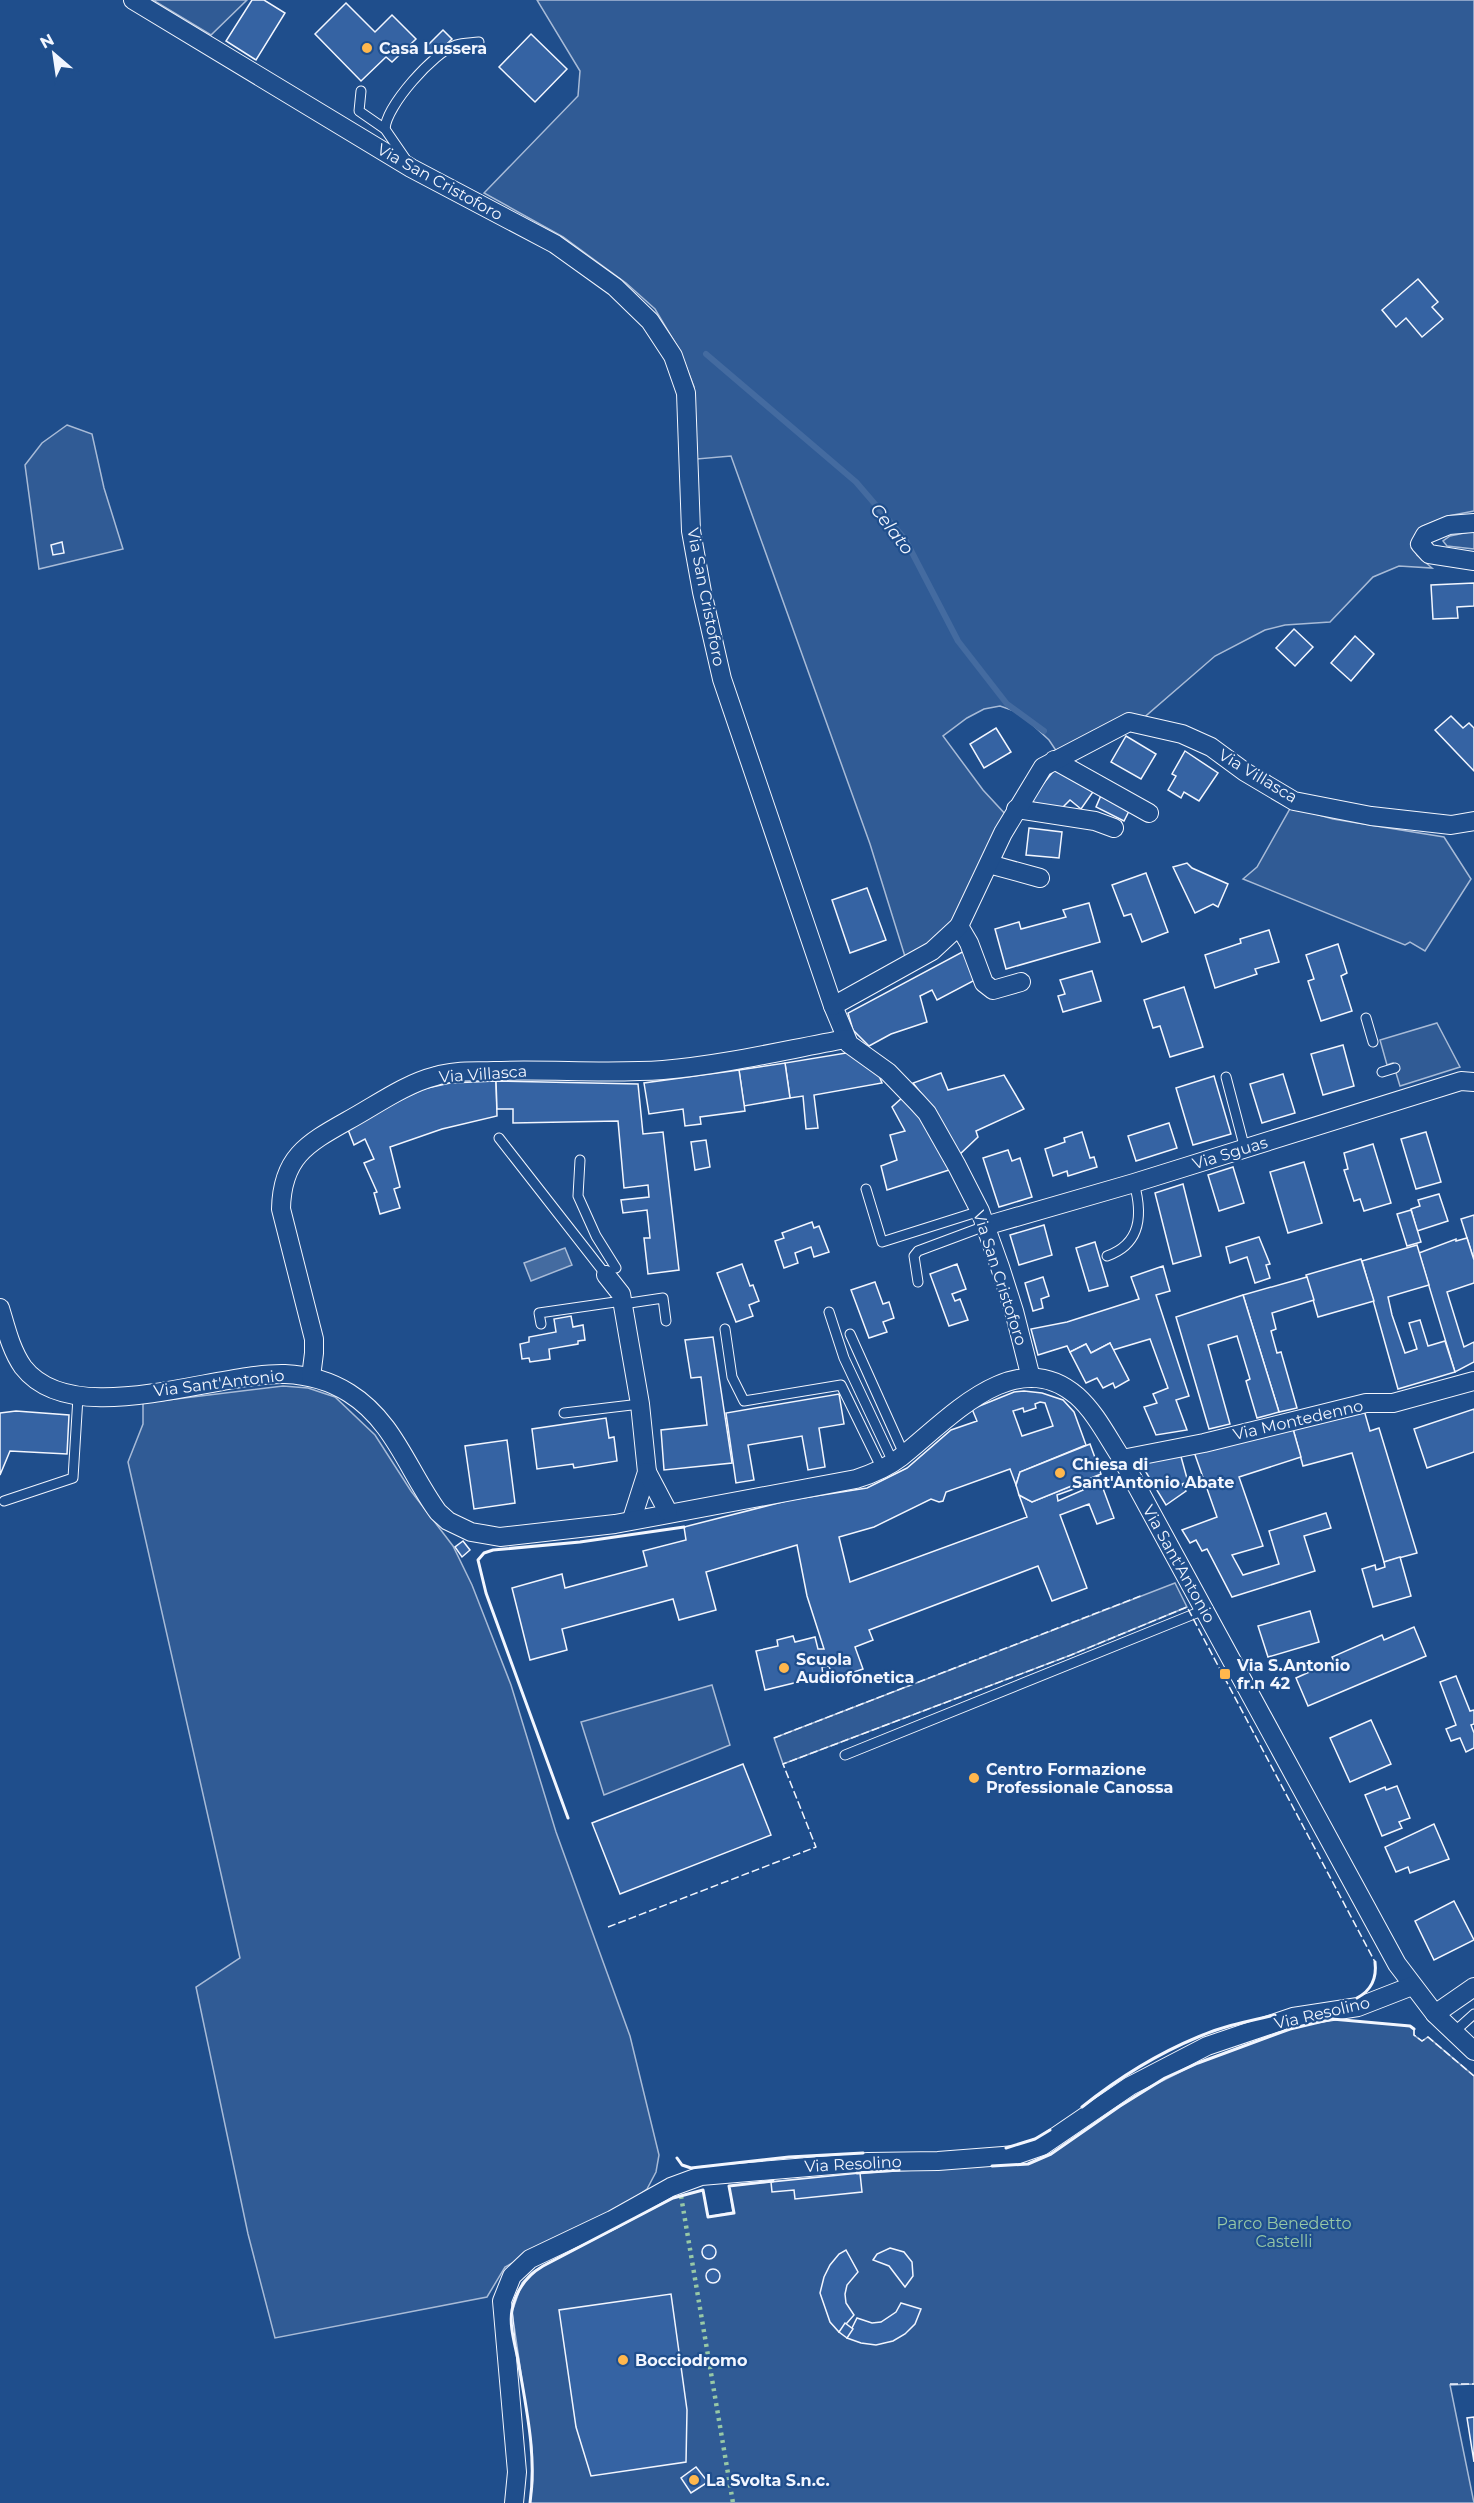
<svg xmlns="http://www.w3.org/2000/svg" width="1474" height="2503" font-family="Montserrat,sans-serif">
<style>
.built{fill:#305b95;stroke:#a8bbd7;stroke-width:1.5}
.water{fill:#446ba0;stroke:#a8bbd7;stroke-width:1.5}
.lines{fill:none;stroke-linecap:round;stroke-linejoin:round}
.stream{stroke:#446ba0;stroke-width:6}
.building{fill:#3563a3;stroke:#f2f6ff;stroke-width:1.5;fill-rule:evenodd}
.service-casing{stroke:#f2f6ff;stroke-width:11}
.minor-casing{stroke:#f2f6ff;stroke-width:20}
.service{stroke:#1f4e8c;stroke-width:9}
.minor{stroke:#1f4e8c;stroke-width:18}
.hedge{stroke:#97c8a6;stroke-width:4.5;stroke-dasharray:3 4.5;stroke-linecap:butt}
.fence{stroke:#f2f6ff;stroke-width:1.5;stroke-dasharray:8 3;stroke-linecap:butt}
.wall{stroke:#f2f6ff;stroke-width:3}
.poi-dot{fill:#ffb74d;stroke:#1f4e8c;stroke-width:2}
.labels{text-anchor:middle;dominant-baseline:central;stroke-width:4.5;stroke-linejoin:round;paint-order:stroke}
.poi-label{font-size:16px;font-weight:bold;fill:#f2f6ff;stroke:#1f4e8c;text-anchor:start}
.street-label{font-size:16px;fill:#f2f6ff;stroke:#1f4e8c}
.park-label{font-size:16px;fill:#97c8a6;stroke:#1f4e8c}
.water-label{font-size:18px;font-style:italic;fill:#f2f6ff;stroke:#1f4e8c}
</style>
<rect width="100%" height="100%" fill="#1f4e8c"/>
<g class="built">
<path d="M153,0H247L211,35Z"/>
<path d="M537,0H1474V511L1448,516L1423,526L1413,545L1417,555L1432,568L1399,566L1373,577L1330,622L1285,625L1265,630L1215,656L1141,720L1057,752L1049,740L1020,713L1000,706L984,709L967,718L943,736L983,790L1007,816L956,924L907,963L870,844L731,456L697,459L694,387L680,351L655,309L626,283L563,237L484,193L578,96L580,71Z"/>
<path d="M67,425L92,434L104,488L123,549L39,569L25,465L42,443Z"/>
<path d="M1474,531V549L1447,546L1443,541L1450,536Z"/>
<path d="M1291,807L1333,819L1444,837L1471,879L1425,951L1410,942L1405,945L1243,879L1257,867Z"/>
<path d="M1437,1023L1460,1067L1400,1086L1393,1063L1387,1065L1380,1040Z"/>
<path d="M283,1386L308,1388L335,1397L375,1435L411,1491L453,1546L472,1585L511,1685L556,1832L630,2036L659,2155L656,2172L647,2189L626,2204L505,2267L487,2297L275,2338L248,2234L196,1987L240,1958L128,1462L143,1424V1403Z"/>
<path d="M1175,1583L1187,1607L1071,1655L783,1764L774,1738Z"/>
<path d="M712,1685L730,1745L604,1795L581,1722Z"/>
<path d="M1332,2019L1410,2026L1414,2029V2035L1422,2041L1428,2037L1474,2076V2384L1450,2385L1474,2503H530L533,2480L532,2448L512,2312L522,2283L531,2273L543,2266L673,2198L703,2190L708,2217L733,2212L729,2186L860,2173L1028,2164L1051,2154L1142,2091L1198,2063L1290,2029Z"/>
</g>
<path class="water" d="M565,1248L572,1265L531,1281L524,1263Z"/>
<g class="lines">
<path class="stream" d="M706,354L856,482L905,539L958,641L1007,704L1044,731"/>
</g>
<g class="building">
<path d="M252,0H264L285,13L256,60L226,41Z"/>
<path d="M346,3L375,32L392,15L416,39L392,62L386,57L361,81L315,34Z"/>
<path d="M443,30L452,39L433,57L424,49Z"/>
<path d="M531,34L567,69L535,102L499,67Z"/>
<path d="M1418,279L1438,302L1432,307L1443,319L1422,337L1406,318L1396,327L1382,310Z"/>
<path d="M62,542L64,553L53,555L51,545Z"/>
<path d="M1474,583V606L1457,607L1458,618L1433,619L1431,585Z"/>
<path d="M1294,629L1313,647L1295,666L1276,648Z"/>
<path d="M1355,636L1374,654L1351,681L1331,663Z"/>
<path d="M1451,716L1463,728L1469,723L1474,728V771L1435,730Z"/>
<path d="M996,728L1011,752L984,768L970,744Z"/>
<path d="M1126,736L1156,754L1141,779L1111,762Z"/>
<path d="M1185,751L1218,773L1199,801L1184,792L1181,798L1168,790L1176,776L1172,774Z"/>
<path d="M1056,768L1095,789L1081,809L1070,800L1055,815L1030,800Z"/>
<path d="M1102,793L1131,807L1124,821L1096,807Z"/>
<path d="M1029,828L1062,832L1059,858L1026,855Z"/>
<path d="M1187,863L1192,868L1228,884L1218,907L1213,904L1195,913L1173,867Z"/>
<path d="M1146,873L1168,932L1142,942L1131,914L1124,916L1112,885Z"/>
<path d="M867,888L886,940L850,953L832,900Z"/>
<path d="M1089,903L1100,942L1006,969L995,929L1019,922L1021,929L1066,917L1063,910Z"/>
<path d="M1269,930L1279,962L1255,969L1257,974L1215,988L1205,955L1241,943L1240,939Z"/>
<path d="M1338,944L1347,973L1341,976L1352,1011L1321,1021L1308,981L1314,979L1306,955Z"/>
<path d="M966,950L977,979L937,1000L932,990L920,996L927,1022L891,1034L869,1046L853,1030L848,1013Z"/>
<path d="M1092,971L1101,1001L1063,1012L1058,996L1065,994L1060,980Z"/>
<path d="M1184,987L1203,1047L1170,1057L1160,1026L1153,1028L1144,1000Z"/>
<path d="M1343,1045L1354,1086L1323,1095L1311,1054Z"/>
<path d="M852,1052L877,1071L882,1083L814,1095L818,1128L806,1129L803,1096L790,1098L785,1063Z"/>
<path d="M785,1063L790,1098L744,1106L739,1070Z"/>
<path d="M739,1070L745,1111L700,1117L701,1124L685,1126L683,1109L649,1114L644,1083Z"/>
<path d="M941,1073L948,1090L1004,1075L1024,1109L976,1131L978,1137L959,1155L927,1101L913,1083Z"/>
<path d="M1283,1074L1295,1113L1262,1123L1250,1084Z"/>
<path d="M1214,1076L1231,1134L1193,1145L1176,1088Z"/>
<path d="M496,1081L497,1116L442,1129L390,1147L400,1187L394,1189L400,1208L380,1214L374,1193L377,1192L364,1163L374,1159L365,1139L354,1145L347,1127L423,1089L450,1083Z"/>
<path d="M496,1081L638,1084L643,1134L663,1132L679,1270L648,1274L644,1238H650L647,1210L623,1213L621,1200L649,1197L648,1185L624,1188L618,1121L513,1123V1109H497Z"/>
<path d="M903,1097L920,1112L952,1169L887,1190L881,1166L897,1160L890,1135L905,1131L892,1107Z"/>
<path d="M1169,1123L1177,1148L1136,1161L1128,1136Z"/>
<path d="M1082,1132L1090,1158L1094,1157L1097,1167L1068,1176L1067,1171L1053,1176L1045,1149L1065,1142L1064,1138Z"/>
<path d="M1426,1132L1441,1182L1416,1189L1401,1139Z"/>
<path d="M706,1140L710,1167L695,1170L691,1142Z"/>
<path d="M1373,1144L1391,1203L1364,1211L1360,1199L1354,1201L1344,1170L1348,1169L1344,1153Z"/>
<path d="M1008,1150L1012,1161L1020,1158L1032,1197L999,1207L983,1158Z"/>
<path d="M1304,1162L1322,1223L1288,1233L1270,1172Z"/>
<path d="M1233,1167L1244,1203L1219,1211L1208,1175Z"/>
<path d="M1183,1184L1201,1256L1173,1264L1155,1193Z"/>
<path d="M1439,1194L1448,1221L1417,1231L1411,1209L1420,1206L1418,1200Z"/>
<path d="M1411,1210L1421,1242L1407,1246L1397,1214Z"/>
<path d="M1474,1215V1260L1461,1219Z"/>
<path d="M812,1222L814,1228L819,1226L829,1252L814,1257L811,1247L795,1253L798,1263L784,1268L775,1241L784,1238L782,1233Z"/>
<path d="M1044,1225L1052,1255L1019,1265L1010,1235Z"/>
<path d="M1259,1237L1270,1264L1266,1265L1270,1278L1255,1283L1247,1257L1230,1263L1226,1247Z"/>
<path d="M1467,1238L1474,1260V1283L1447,1292L1464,1347L1474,1342V1362L1455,1372L1419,1253L1456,1239V1241Z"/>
<path d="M1095,1242L1108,1286L1089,1291L1076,1248Z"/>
<path d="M1417,1245L1429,1285L1388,1297L1392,1315L1405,1353L1417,1349L1409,1323L1420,1320L1428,1346L1445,1341L1455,1372L1398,1389L1362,1261Z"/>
<path d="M1361,1259L1374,1301L1318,1317L1306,1275Z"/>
<path d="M742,1264L750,1286L753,1285L759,1301L749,1305L753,1316L736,1322L717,1273Z"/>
<path d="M957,1264L966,1289L952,1294L955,1301L960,1299L968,1320L949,1326L930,1274Z"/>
<path d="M1163,1266L1170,1291L1156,1295L1189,1396L1176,1400L1187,1430L1156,1435L1144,1407L1157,1403L1153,1394L1168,1388L1150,1339L1113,1350L1110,1343L1091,1353L1086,1344L1070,1352L1067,1346L1038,1355L1031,1329L1067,1322L1139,1299L1131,1277Z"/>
<path d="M1043,1277L1049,1296L1041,1299L1043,1308L1033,1311L1025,1283Z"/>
<path d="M1307,1277L1314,1300L1272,1313L1276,1329L1271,1331L1277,1353L1281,1352L1297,1408L1279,1412L1243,1295Z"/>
<path d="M875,1282L883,1304L889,1302L894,1318L883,1322L887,1332L869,1338L851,1290Z"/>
<path d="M1243,1295L1279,1412L1257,1418L1246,1381L1250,1379L1237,1336L1208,1345L1230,1424L1209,1429L1176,1317Z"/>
<path d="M571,1316L573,1327L583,1325L585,1340L578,1341V1344L549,1349L550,1359L530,1362L529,1358L522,1359L520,1344L529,1342V1337L556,1332L554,1319Z"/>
<path d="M713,1337L732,1463L664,1470L661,1430L707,1425L701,1377L691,1378L685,1340Z"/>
<path d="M1110,1343L1129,1380L1115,1388L1113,1383L1103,1388L1097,1378L1086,1383L1070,1352L1086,1344L1091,1353Z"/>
<path d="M1024,1391L1042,1393L1063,1400L1074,1412L1086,1445L1020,1472L1016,1485L1010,1469L946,1492L943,1501L939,1502L931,1499L874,1527L839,1537L850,1582L1027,1517L1019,1495L1032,1502L1098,1475L1114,1518L1097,1524L1089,1504L1060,1515L1087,1588L1052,1601L1038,1566L869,1630L873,1640L855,1647L863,1669L833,1679L829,1666L822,1667L823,1676L765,1690L756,1651L778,1646L777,1640L793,1636L795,1642L815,1637L818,1649H824L807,1596L797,1545L706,1572L716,1610L679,1620L673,1599L562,1629L567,1650L530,1660L512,1588L562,1574L565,1588L647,1566L643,1551L686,1540L684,1527L790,1500L867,1488L907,1468L951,1430L977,1421L972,1409L1014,1392ZM1040,1402L1045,1403L1053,1426L1022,1436L1013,1411L1023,1408L1024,1412L1036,1408L1035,1404ZM1082,1486L1083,1490L1058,1501L1057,1495Z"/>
<path d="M839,1394L844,1424L819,1428L825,1467L808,1470L802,1436L748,1445L754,1480L736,1483L726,1413Z"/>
<path d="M1474,1409V1452L1427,1468L1414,1429Z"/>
<path d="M1364,1410L1370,1431L1379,1428L1417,1553L1384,1562L1352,1453L1303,1466L1293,1429Z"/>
<path d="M16,1411L69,1415L67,1454L10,1451L0,1475V1413Z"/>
<path d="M606,1418L609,1438L614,1437L617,1461L574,1468L573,1464L537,1469L532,1429Z"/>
<path d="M1293,1429L1301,1457L1239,1477L1263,1546L1232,1555L1243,1575L1279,1564L1269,1531L1326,1513L1331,1528L1304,1536L1315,1571L1232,1597L1207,1549L1202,1551L1196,1540L1190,1543L1182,1530L1217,1517L1193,1449Z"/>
<path d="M507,1440L515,1503L474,1509L465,1446Z"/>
<path d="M1090,1444L1101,1474L1032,1502L1019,1495L1016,1485L1020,1472Z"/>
<path d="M1180,1453L1188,1482L1182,1484L1186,1491L1166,1505L1144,1469L1147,1461Z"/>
<path d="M463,1541L470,1550L462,1557L455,1547Z"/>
<path d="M1400,1557L1411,1596L1373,1607L1362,1569L1375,1565L1376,1570L1385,1567L1384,1562Z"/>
<path d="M1310,1611L1319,1642L1268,1657L1258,1626Z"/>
<path d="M1414,1627L1426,1656L1308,1706L1296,1678L1334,1661L1332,1657L1382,1635L1384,1640Z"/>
<path d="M1456,1676L1470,1711L1474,1710V1724L1471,1725L1474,1733V1748L1466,1752L1460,1738L1451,1741L1446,1729L1456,1725L1440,1682Z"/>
<path d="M1371,1720L1391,1764L1350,1782L1330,1738Z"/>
<path d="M743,1764L771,1835L620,1894L592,1823Z"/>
<path d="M1397,1786L1410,1818L1399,1822L1402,1828L1382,1836L1365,1795L1385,1787L1386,1790Z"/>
<path d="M1434,1824L1449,1859L1410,1873L1408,1867L1396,1872L1385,1847Z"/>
<path d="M1454,1901L1474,1940L1434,1960L1415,1921Z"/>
<path d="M860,2173L862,2192L795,2199L794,2190L772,2192L771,2182Z"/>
<circle cx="709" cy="2252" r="7"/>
<path d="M890,2248L904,2252L912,2262L913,2276L905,2287L889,2266L873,2260L877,2254Z"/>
<path d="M846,2250L858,2272L847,2285L845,2294L846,2303L854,2315L839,2332L830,2322L820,2293L824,2277L830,2265L839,2254Z"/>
<circle cx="713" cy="2276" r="7"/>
<path d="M671,2294L687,2410L686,2462L591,2476L576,2427L559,2310Z"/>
<path d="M901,2303L921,2309L915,2324L905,2334L893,2341L876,2345L861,2343L847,2338L857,2318L872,2323L881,2322L896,2312Z"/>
<path d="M845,2323L853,2329L847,2338L839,2332Z"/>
<path d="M1474,2417V2462L1467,2418Z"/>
<path d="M696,2467L708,2482L691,2493L681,2478Z"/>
</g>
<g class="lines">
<defs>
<g id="service">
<path d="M361,91L359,111L385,129L407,161"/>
<path d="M385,129C386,106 434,52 456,45C463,43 472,43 479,42"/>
<path d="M1366,1018L1373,1042"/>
<path d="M1382,1072L1395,1068"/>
<path d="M1226,1077L1245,1149"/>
<path d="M499,1138L606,1275"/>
<path d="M580,1160L578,1196L596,1236L616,1268"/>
<path d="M866,1189L882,1242L980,1211"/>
<path d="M1107,1256C1141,1244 1143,1215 1134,1183"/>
<path d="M918,1282L914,1256L918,1251L985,1226"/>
<path d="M623,1304L663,1298L666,1321"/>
<path d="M829,1312L844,1358L893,1462"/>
<path d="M541,1324L539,1313L622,1301"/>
<path d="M725,1329L732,1377L744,1401L841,1385L882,1469"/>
<path d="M850,1334L904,1454"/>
<path d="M564,1413L640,1404"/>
<path d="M4,1501L73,1478L78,1397"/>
<path d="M845,1755L1204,1610"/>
<path d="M1454,2032L1474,2014"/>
</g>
<g id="minor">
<path d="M133,0L411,168L555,244L615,287L650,321L673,356L686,393L691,531L702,592L722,679L833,1006L849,1044L888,1072L917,1102L927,1113L957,1166L980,1211L1000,1267L1014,1311L1031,1378"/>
<path d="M1474,523L1449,525L1425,535L1420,544L1429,554L1474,561"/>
<path d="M1054,760L1149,813"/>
<path d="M1016,809L1095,821L1114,828"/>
<path d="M989,864L1040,878"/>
<path d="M959,926L969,943L984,983L993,990L1021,982"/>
<path d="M833,1006L932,951L959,926L1003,833L1043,767L1129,722L1182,734L1211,747L1245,772L1294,801L1371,816L1451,825L1474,821"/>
<path d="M985,1226L1134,1183L1461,1081L1474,1082"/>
<path d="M606,1275L621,1294L640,1404L647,1472L632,1519"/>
<path d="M0,1308C6,1328 11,1350 23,1367C73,1432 215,1372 285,1374C308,1375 330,1381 349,1393C394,1421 408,1471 438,1512L448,1521L471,1532L500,1537L615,1524L856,1479C872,1474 888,1467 901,1457C947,1421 1015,1342 1077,1396C1096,1413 1108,1438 1122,1459L1397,1964L1435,2014L1474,2051"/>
<path d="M311,1377L314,1353V1339L281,1209C282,1158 306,1144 347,1121C375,1106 404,1084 436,1076C454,1070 475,1072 494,1071C550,1069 607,1074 663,1070C724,1065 785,1050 846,1039"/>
<path d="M1122,1459L1204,1443L1366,1403H1393L1474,1381"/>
<path d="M647,1472L668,1512"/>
<path d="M1435,2014L1474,1987"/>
<path d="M514,2503L517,2472L502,2301L512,2276L530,2259L612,2220L671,2187L701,2176L868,2162L938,2161L1016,2155L1042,2146L1130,2086L1207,2046L1293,2017L1358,2007L1412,1986"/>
</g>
</defs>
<use href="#service" class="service-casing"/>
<use href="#minor" class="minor-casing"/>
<use href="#service" class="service"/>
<use href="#minor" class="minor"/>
<path class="hedge" d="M681,2196L733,2503"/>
<g class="fence">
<path d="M774,1738L1143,1595"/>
<path d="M608,1927L816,1847L783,1764L1071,1655L1187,1607L1375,1962"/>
<path d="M1414,2029V2035L1422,2041L1428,2037L1474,2076"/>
<path d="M1450,2384H1474"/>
</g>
<g class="wall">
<path d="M568,1818L486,1593L478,1560L484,1553L493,1550L580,1542L684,1527"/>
<path d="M1357,1998C1372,1990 1377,1978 1375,1962"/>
<path d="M1082,2107C1117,2079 1157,2054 1198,2037C1223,2026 1249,2021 1275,2015"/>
<path d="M1006,2148L1035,2139L1050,2130"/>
<path d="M677,2158L682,2165L691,2168L789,2157L863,2153"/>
<path d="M992,2166L1028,2164L1051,2154L1120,2106L1165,2078L1198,2063L1290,2029L1332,2019L1410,2026L1414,2029"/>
<path d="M857,2173L899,2170"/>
<path d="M530,2503C537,2455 526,2408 518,2360C515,2344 509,2326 512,2310C516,2290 526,2276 543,2266L673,2198L703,2190L708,2217L734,2213L729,2186L773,2181"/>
</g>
</g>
<g class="poi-dot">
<circle cx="367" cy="48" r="6"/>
<circle cx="1060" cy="1473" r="6"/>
<circle cx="784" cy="1668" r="6"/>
<rect x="1219" y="1668" width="12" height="12" rx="3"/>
<circle cx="974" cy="1778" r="6"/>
<circle cx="623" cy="2360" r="6"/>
<circle cx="694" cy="2480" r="6"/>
</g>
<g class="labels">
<g class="poi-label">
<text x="379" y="48">Casa Lussera</text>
<text x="1072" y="1464">Chiesa di<tspan x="1072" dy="18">Sant'Antonio Abate</tspan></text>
<text x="796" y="1659">Scuola<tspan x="796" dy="18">Audiofonetica</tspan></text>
<text x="1237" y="1665">Via S.Antonio<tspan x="1237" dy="18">fr.n 42</tspan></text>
<text x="986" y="1769">Centro Formazione<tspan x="986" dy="18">Professionale Canossa</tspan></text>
<text x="635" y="2360">Bocciodromo</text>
<text x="706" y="2480">La Svolta S.n.c.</text>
</g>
<g class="street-label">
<text transform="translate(440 182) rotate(29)">Via San Cristoforo</text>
<text transform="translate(706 597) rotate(79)">Via San Cristoforo</text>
<text transform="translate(1258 776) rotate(31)">Via Villasca</text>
<text transform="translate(483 1074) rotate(-4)">Via Villasca</text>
<text transform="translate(1230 1153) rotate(-17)">Via Sguas</text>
<text transform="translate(1000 1278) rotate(72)">Via San Cristoforo</text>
<text transform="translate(219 1383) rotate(-7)">Via Sant'Antonio</text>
<text transform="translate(1298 1420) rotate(-13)">Via Montedenno</text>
<text transform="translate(1179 1564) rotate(61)">Via Sant'Antonio</text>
<text transform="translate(1322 2013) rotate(-13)">Via Resolino</text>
<text transform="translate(853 2164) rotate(-3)">Via Resolino</text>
</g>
<g class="park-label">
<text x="1284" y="2223">Parco Benedetto<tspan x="1284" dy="18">Castelli</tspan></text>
</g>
<g class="water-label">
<text transform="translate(892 529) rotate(53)">Celato</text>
</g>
</g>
<g transform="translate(54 54) rotate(331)" stroke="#1f4e8c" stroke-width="4.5" paint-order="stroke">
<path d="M0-4.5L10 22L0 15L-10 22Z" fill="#f2f6ff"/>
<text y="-9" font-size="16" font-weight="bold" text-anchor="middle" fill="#f2f6ff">N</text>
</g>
</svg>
